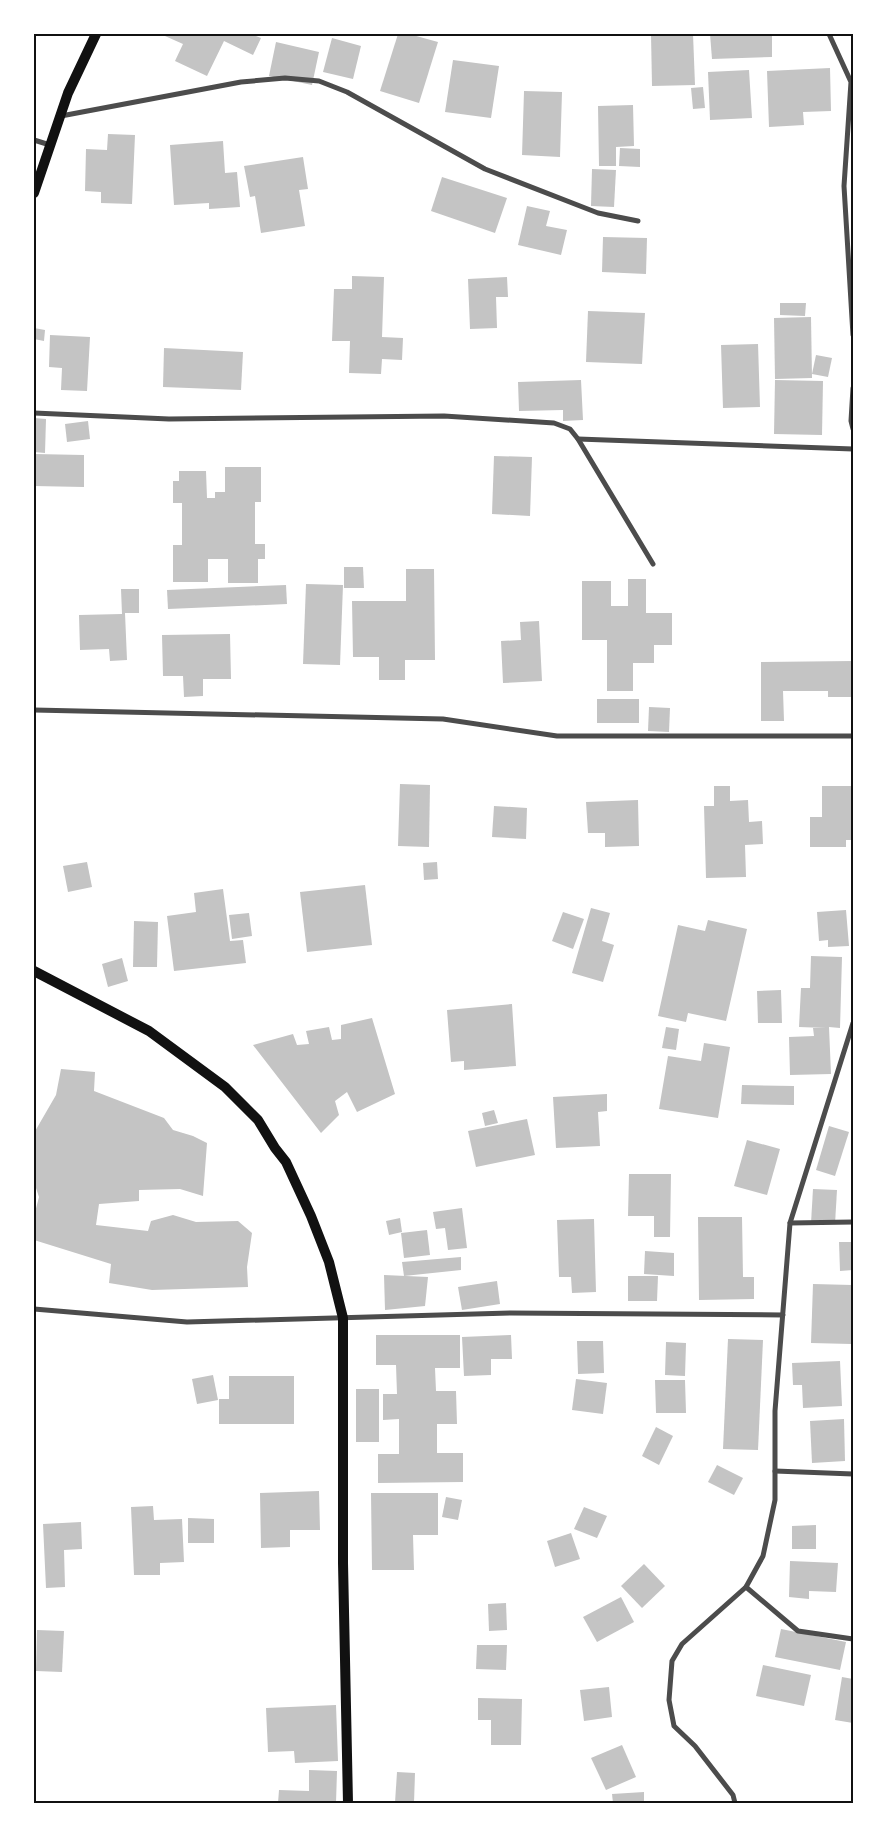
<svg xmlns="http://www.w3.org/2000/svg" width="887" height="1837" font-family="'Sofia Sans Condensed',sans-serif">
<style>
.building{fill:#c4c4c4}
.lines{fill:none;stroke-linecap:round;stroke-linejoin:round}
.minor{stroke:#4c4c4c;stroke-width:5}
.secondary{stroke:#111;stroke-width:10}
.neatline{fill:none;stroke:#111;stroke-width:2}
</style>
<rect width="100%" height="100%" fill="#fff"/>
<g class="building">
<path d="M166,34H251L261,38L253,55L224,41L207,76L175,61L183,44L165,36Z"/>
<path d="M398,34H409L438,42L419,103L380,91Z"/>
<path d="M651,34H693L695,85L652,86Z"/>
<path d="M710,34H772V57L712,59Z"/>
<path d="M332,38L361,46L353,79L323,72Z"/>
<path d="M276,42L319,52L312,85L269,76Z"/>
<path d="M453,60L499,66L491,118L445,112Z"/>
<path d="M830,68L831,111L803,112L804,125L769,127L767,71Z"/>
<path d="M749,70L752,118L710,120L708,72Z"/>
<path d="M703,87L705,108L693,109L691,88Z"/>
<path d="M524,91L562,92L560,157L522,155Z"/>
<path d="M633,105L634,146L616,147V166H599L598,106Z"/>
<path d="M108,134L135,135L132,204L101,203V192L85,191L86,149L107,150Z"/>
<path d="M223,141L225,173L237,172L240,207L209,209V203L174,205L170,145Z"/>
<path d="M620,148L640,149V167L619,166Z"/>
<path d="M303,157L308,189L299,190L305,226L261,233L255,196L250,197L244,166Z"/>
<path d="M592,169L616,170L614,207L591,206Z"/>
<path d="M442,177L507,198L495,233L431,211Z"/>
<path d="M527,206L550,211L546,226L567,230L561,255L518,245Z"/>
<path d="M603,237L647,238L646,274L602,272Z"/>
<path d="M352,276L384,277L382,337L403,338L402,360L382,359L381,374L349,373L350,341H332L334,289H352Z"/>
<path d="M507,277L508,297H496L497,328L470,329L468,279Z"/>
<path d="M780,303H806L805,316L780,315Z"/>
<path d="M588,311L645,313L642,364L586,362Z"/>
<path d="M811,317L812,378L775,379L774,318Z"/>
<path d="M34,328L45,330L44,341L34,339Z"/>
<path d="M50,335L90,337L87,391L61,390L62,368L49,367Z"/>
<path d="M758,344L760,407L723,408L721,345Z"/>
<path d="M164,348L243,352L241,390L163,387Z"/>
<path d="M816,355L832,358L828,377L812,374Z"/>
<path d="M581,380L583,420L563,421V410L519,411L518,382Z"/>
<path d="M775,380L823,381L822,435L774,434Z"/>
<path d="M34,418L46,419L45,453L34,452Z"/>
<path d="M88,421L90,439L67,442L65,424Z"/>
<path d="M34,454L84,455V487L34,486Z"/>
<path d="M494,456L532,457L530,516L492,514Z"/>
<path d="M225,467H261V502H255V544H265V559H258V583H228V559H208V582H173V545H182V503H173V481H179V471H206L207,498H215V492H225Z"/>
<path d="M344,567H363L364,588H344Z"/>
<path d="M406,569H434L435,660H405V680H379V657H353L352,601H406Z"/>
<path d="M628,579H646V613H672V645H654V663H633V691H607V640H582V581H611V606H628Z"/>
<path d="M306,584L343,585L340,665L303,664Z"/>
<path d="M286,585L287,604L168,609L167,590Z"/>
<path d="M121,589H139V613H125L127,660L110,661L109,649L80,650L79,615L122,614Z"/>
<path d="M539,621L542,681L503,683L501,641L521,640L520,622Z"/>
<path d="M230,634L231,679H203V696L184,697L183,676H163L162,635Z"/>
<path d="M853,661V697H828V691H783L784,721H761V662Z"/>
<rect x="597" y="699" width="42" height="24"/>
<path d="M649,707L670,708L669,732L648,731Z"/>
<path d="M400,784L430,785L429,847L398,846Z"/>
<path d="M714,786H730V801L748,800L749,822L762,821L763,844L745,845L746,877L706,878L704,806H714Z"/>
<path d="M822,786H853V840H846V847H810V817H822Z"/>
<path d="M638,800L639,846L605,847V833H588L586,802Z"/>
<path d="M494,806L527,808L526,839L492,837Z"/>
<path d="M87,862L92,887L68,892L63,866Z"/>
<path d="M437,862L438,879L424,880L423,863Z"/>
<path d="M365,885L372,945L307,952L300,892Z"/>
<path d="M223,889L230,941L243,940L246,963L174,971L167,916L196,912L194,893Z"/>
<path d="M591,908L610,913L602,941L614,945L603,982L572,973Z"/>
<path d="M846,910L849,946L828,947V940L819,941L817,912Z"/>
<path d="M563,912L584,919L573,949L552,941Z"/>
<path d="M249,913L252,936L232,939L229,915Z"/>
<path d="M708,920L747,929L726,1021L688,1013L686,1022L658,1016L678,925L705,931Z"/>
<path d="M134,921L158,922L157,967H133Z"/>
<path d="M811,956L842,957L840,1028L829,1027L831,1074L790,1075L789,1037L814,1036L813,1028H826L799,1027L801,988H810Z"/>
<path d="M122,958L128,981L108,987L102,964Z"/>
<path d="M781,990L782,1023H758L757,991Z"/>
<path d="M512,1004L516,1066L464,1070V1061L451,1062L447,1010Z"/>
<path d="M372,1018L395,1094L357,1112L347,1092L335,1101L339,1115L321,1133L253,1045L293,1034L297,1045L309,1044L306,1031L329,1027L332,1040L341,1039V1025Z"/>
<path d="M666,1027L679,1029L676,1050L662,1048Z"/>
<path d="M704,1043L730,1047L718,1118L659,1109L668,1056L701,1061Z"/>
<path d="M61,1069L95,1072L94,1091L164,1118L173,1130L193,1136L207,1143L203,1196L180,1189L139,1190V1201L99,1204L96,1225L148,1231L151,1221L173,1215L196,1222L238,1221L252,1233L247,1267L248,1287L152,1290L109,1283L111,1264L34,1240V1216L39,1197L34,1182V1133L56,1095Z"/>
<path d="M742,1085L794,1086V1105L741,1104Z"/>
<path d="M607,1094V1111L598,1112L600,1146L556,1148L553,1097Z"/>
<path d="M494,1110L498,1123L485,1126L482,1113Z"/>
<path d="M527,1119L535,1155L476,1167L468,1131Z"/>
<path d="M829,1126L849,1132L835,1176L816,1170Z"/>
<path d="M747,1140L780,1149L767,1195L734,1186Z"/>
<path d="M629,1174H671L670,1237H654V1216H628Z"/>
<path d="M813,1189L837,1190L835,1224L811,1223Z"/>
<path d="M462,1208L467,1248L448,1250L445,1228L436,1229L433,1212Z"/>
<path d="M698,1217H742L743,1277H754V1299L699,1300Z"/>
<path d="M400,1218L402,1232L389,1235L386,1221Z"/>
<path d="M594,1219L596,1292L572,1293L571,1277H559L557,1220Z"/>
<path d="M427,1230L430,1255L404,1258L401,1233Z"/>
<path d="M839,1242H853V1270L840,1271Z"/>
<path d="M645,1251L674,1253V1276L644,1274Z"/>
<path d="M461,1257V1270L404,1276L402,1262Z"/>
<path d="M384,1275L428,1277L425,1306L385,1310Z"/>
<path d="M628,1276H658L657,1301H628Z"/>
<path d="M497,1281L500,1304L462,1310L458,1287Z"/>
<path d="M813,1284L852,1285L851,1344L811,1343Z"/>
<path d="M376,1335H460V1368H435L436,1391H456L457,1424H437V1453H463V1482L378,1483V1454H399V1419L383,1420V1394H397L396,1365H376Z"/>
<path d="M511,1335L512,1359H491V1375L464,1376L462,1337Z"/>
<path d="M728,1339L763,1340L758,1450L723,1449Z"/>
<path d="M577,1341H603L604,1373L578,1374Z"/>
<path d="M666,1342L686,1343L685,1376L665,1375Z"/>
<path d="M840,1361L842,1406L803,1408L802,1385H793L792,1363Z"/>
<path d="M213,1375L218,1400L197,1404L192,1379Z"/>
<path d="M229,1376H294V1424H219V1399H229Z"/>
<path d="M576,1379L607,1383L603,1414L572,1410Z"/>
<path d="M655,1380H685L686,1413H656Z"/>
<rect x="356" y="1389" width="23" height="53"/>
<path d="M844,1419L845,1461L812,1463L810,1421Z"/>
<path d="M656,1427L673,1436L659,1465L642,1456Z"/>
<path d="M717,1465L743,1478L734,1495L708,1482Z"/>
<path d="M319,1491L320,1530H290V1547L261,1548L260,1493Z"/>
<path d="M371,1493H438V1535H413L414,1570H372Z"/>
<path d="M446,1497L462,1500L458,1520L442,1517Z"/>
<path d="M153,1506L154,1520L182,1519L184,1562L160,1563V1575H134L131,1507Z"/>
<path d="M584,1507L607,1516L597,1538L574,1529Z"/>
<path d="M188,1518L214,1519V1543H188Z"/>
<path d="M81,1522L82,1549L64,1550L65,1587L46,1588L43,1524Z"/>
<path d="M816,1525V1549H792V1526Z"/>
<path d="M571,1533L580,1559L555,1567L547,1541Z"/>
<path d="M790,1561L838,1563L836,1592L809,1591V1599L789,1597Z"/>
<path d="M644,1564L665,1586L642,1608L621,1586Z"/>
<path d="M621,1597L634,1622L597,1642L583,1617Z"/>
<path d="M506,1603L507,1630L489,1631L488,1604Z"/>
<path d="M781,1629L846,1642L840,1670L775,1657Z"/>
<path d="M37,1630L64,1631L62,1672L36,1671Z"/>
<path d="M477,1645H507L506,1670L476,1669Z"/>
<path d="M763,1665L811,1675L804,1706L756,1696Z"/>
<path d="M842,1677L853,1679V1723L835,1720Z"/>
<path d="M609,1687L612,1717L584,1721L580,1690Z"/>
<path d="M478,1698L522,1699L521,1745H491V1720H478Z"/>
<path d="M336,1705L338,1761L295,1763L294,1751L268,1752L266,1708Z"/>
<path d="M622,1745L636,1777L606,1790L591,1758Z"/>
<path d="M309,1770L337,1771L336,1803H278L279,1790L309,1791Z"/>
<path d="M397,1772L415,1773L414,1803H395Z"/>
<path d="M644,1792V1803H613L612,1794Z"/>
</g>
<g class="lines">
<g class="minor">
<path d="M829,34L851,82L844,186L853,335"/>
<path d="M61,116L241,82L285,78L319,81L347,92L485,169L598,213L638,221"/>
<path d="M34,140L50,145"/>
<path d="M853,388L851,421L853,429"/>
<path d="M34,413L169,419L444,416L554,423L570,429L578,439L653,564"/>
<path d="M578,439L853,449"/>
<path d="M34,710L443,719L557,736H853"/>
<path d="M790,1223L853,1222"/>
<path d="M34,1309L187,1322L510,1313L783,1315"/>
<path d="M775,1471L853,1474"/>
<path d="M746,1587L798,1631L853,1639"/>
<path d="M735,1803L733,1795L695,1746L674,1726L669,1700L672,1661L682,1644L746,1587L763,1556L775,1500V1411L790,1223L853,1023"/>
</g>
<g class="secondary">
<path d="M34,193L68,93L96,34"/>
<path d="M34,971L149,1031L225,1087L258,1120L275,1148L286,1162L311,1216L329,1262L343,1318V1563L348,1803"/>
</g>
</g>
<rect width="887" height="1837" fill="none" stroke="#ffffff" stroke-width="70"/>
<rect x="35" y="35" width="817" height="1767" class="neatline"/>
</svg>
